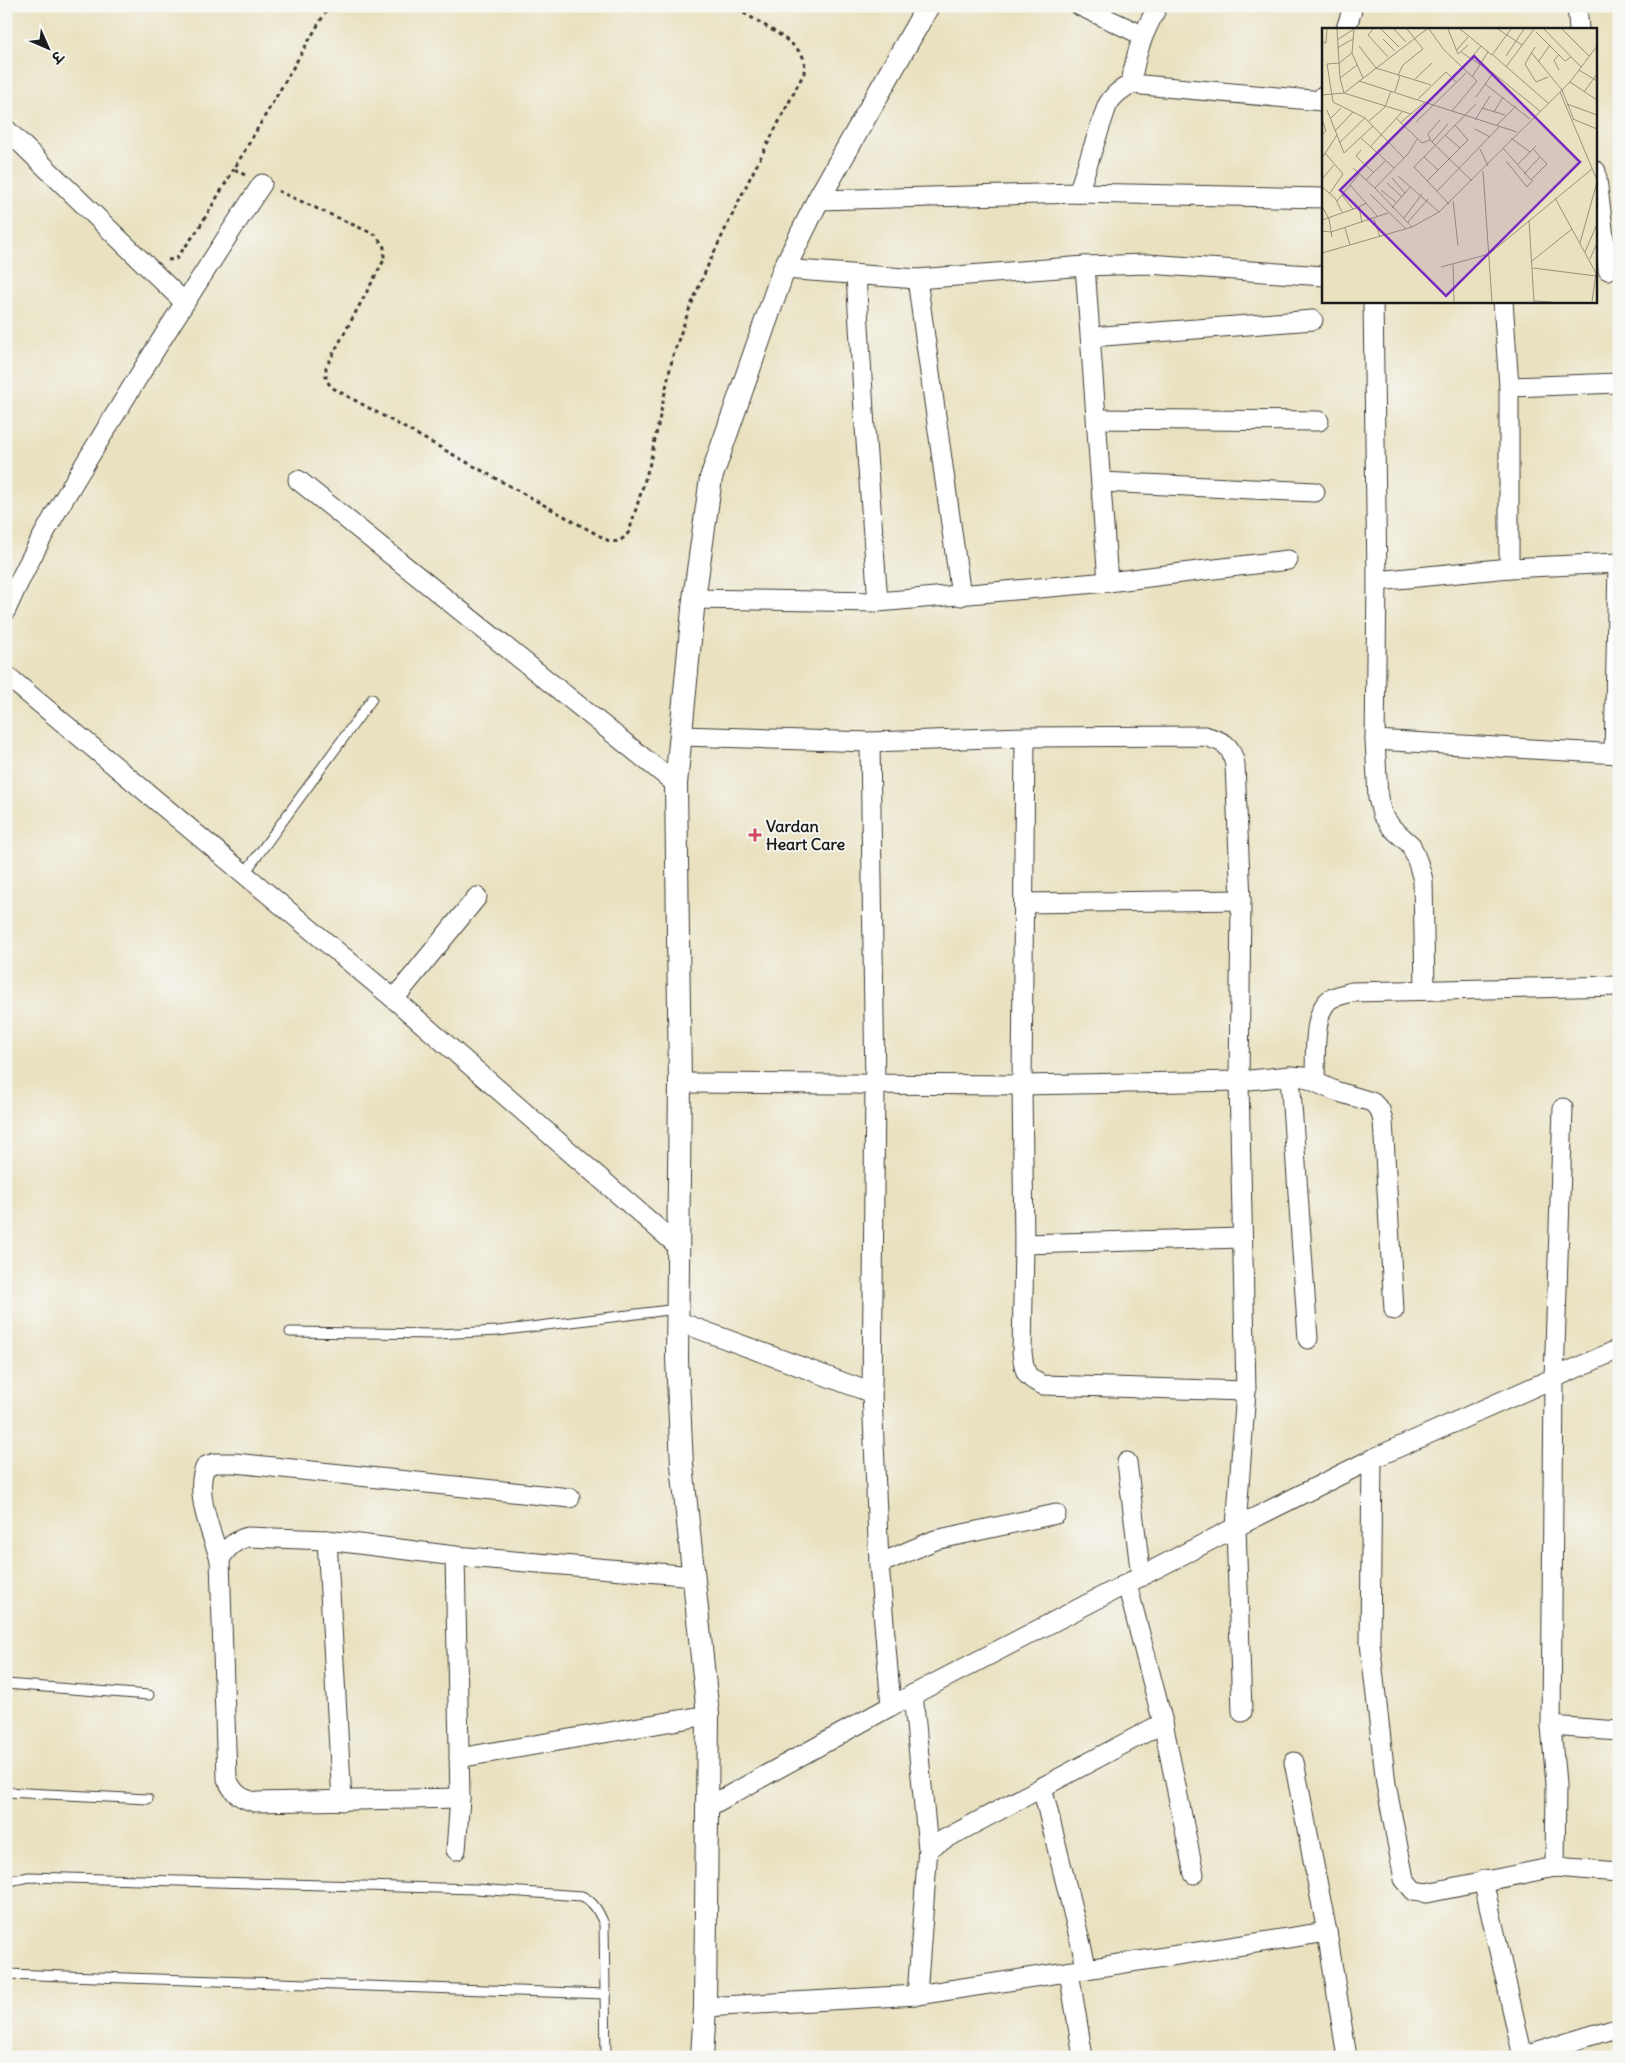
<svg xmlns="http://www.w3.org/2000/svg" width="1625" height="2063" font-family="Delius,'Playpen Sans Deva',sans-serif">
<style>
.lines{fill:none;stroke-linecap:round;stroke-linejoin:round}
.service-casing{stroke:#3b3a34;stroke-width:11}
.minor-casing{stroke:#3b3a34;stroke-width:21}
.tertiary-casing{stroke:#3b3a34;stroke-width:24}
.path{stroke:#3b3a34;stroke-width:3;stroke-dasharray:4 4;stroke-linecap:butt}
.service{stroke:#fff;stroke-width:9}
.minor{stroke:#fff;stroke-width:19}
.tertiary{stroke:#fff;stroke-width:22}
.poi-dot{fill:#d1495b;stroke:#f6f6f2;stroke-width:2}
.labels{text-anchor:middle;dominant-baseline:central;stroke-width:4;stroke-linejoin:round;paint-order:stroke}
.poi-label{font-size:16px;font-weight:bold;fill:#1c1c1c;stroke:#f6f6f2;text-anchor:start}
.inset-road{fill:none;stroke:#97927e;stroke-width:1}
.view{fill:#7b2cbf;fill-opacity:0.15;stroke:#7b2cbf;stroke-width:2.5}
.inset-edge{fill:none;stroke:#1c1c1c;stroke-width:2.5}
</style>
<rect width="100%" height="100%" fill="#f6f6f2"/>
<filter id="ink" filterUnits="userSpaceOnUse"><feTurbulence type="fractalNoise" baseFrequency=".02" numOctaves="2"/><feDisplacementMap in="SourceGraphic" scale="10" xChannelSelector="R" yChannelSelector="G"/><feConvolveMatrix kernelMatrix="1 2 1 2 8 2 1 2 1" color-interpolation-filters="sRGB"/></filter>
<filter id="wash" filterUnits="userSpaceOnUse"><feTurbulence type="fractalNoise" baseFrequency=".0096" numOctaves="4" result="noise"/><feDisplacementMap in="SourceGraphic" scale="20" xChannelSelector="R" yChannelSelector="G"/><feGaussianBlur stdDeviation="1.12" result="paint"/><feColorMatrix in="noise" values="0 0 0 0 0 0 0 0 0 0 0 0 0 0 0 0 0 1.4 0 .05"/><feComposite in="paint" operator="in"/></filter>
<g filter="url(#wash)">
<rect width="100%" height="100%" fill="#e9e1bf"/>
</g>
<g filter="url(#ink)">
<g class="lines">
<defs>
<g id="service">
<path d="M244,874L372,699"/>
<path d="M290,1332L437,1334L498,1331L677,1309"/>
<path d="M6,1684L149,1695"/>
<path d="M6,1792L148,1799"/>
<path d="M6,1884L14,1880L29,1877L476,1889L582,1896C594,1902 599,1912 604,1924L606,2057"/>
<path d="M6,1974L606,1994"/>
</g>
<g id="minor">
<path d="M1080,6L1142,35"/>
<path d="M1577,6L1579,29"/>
<path d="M1346,29L1352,10"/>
<path d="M1131,84L1322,101L1324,95"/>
<path d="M6,129L184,302"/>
<path d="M1596,171L1608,270"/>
<path d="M1078,193L1107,106C1113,95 1120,90 1131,84C1136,52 1142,35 1158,6"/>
<path d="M818,200L1078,193L1324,198"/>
<path d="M1085,266L1108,582"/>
<path d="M784,269L917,279L1085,266L1148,264L1324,276"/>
<path d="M856,275L865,428L878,602"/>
<path d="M917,279L961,596"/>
<path d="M1373,301L1377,581L1375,740L1378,798L1382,814L1392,828L1411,845L1418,863L1423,880L1425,990"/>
<path d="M1503,301L1509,387V568"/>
<path d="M1091,337L1313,320"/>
<path d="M1509,387L1619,383"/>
<path d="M1097,419L1319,421"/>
<path d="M298,480L676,784"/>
<path d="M1101,482L1315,492"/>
<path d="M1377,581L1509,568L1619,563"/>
<path d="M694,599L878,602L1108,582L1288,560"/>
<path d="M6,610C35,544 73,483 111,421C160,341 210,262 262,184"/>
<path d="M6,675L394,999L678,1246"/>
<path d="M681,736L870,742L1025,737L1205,736C1224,742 1231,744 1235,765L1241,900L1239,1081L1246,1391L1236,1527L1242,1712"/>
<path d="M1025,737L1022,1085L1024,1244L1022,1352C1024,1371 1025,1378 1043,1385L1246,1391"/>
<path d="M1375,740L1619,754"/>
<path d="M870,742L875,1086L872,1393L879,1564L891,1706"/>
<path d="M1614,754L1618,563"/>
<path d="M1024,903L1241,900"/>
<path d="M394,999L477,897"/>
<path d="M1290,1076L1308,1339"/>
<path d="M1315,1081C1316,1061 1312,1014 1329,1000C1334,996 1345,994 1352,992L1619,986"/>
<path d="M680,1083L1022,1085L1239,1081L1290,1076L1304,1077L1335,1091L1372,1102L1380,1110L1383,1121L1394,1310"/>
<path d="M1024,1244L1242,1238"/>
<path d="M677,1321L872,1393"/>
<path d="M1372,1459L1370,1643L1386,1784L1404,1879L1414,1891L1427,1893L1555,1867L1619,1872"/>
<path d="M1127,1462L1141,1577"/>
<path d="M327,1540L342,1801"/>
<path d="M455,1556L460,1798L456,1850"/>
<path d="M220,1559C212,1535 193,1490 206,1466L215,1463H235L570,1498"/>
<path d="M879,1564L935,1540L1056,1514"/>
<path d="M1127,1584L1163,1723L1194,1874"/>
<path d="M913,1694L928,1848L917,1995"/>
<path d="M1551,1726L1619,1731"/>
<path d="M459,1758L708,1715"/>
<path d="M1294,1762L1327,1932L1347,2057"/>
<path d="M1042,1787L1087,1969"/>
<path d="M460,1798L255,1802C240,1798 234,1794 227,1779L220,1559C227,1548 234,1541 247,1537L327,1540L455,1556L694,1576"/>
<path d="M708,1807L891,1706L1236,1527L1372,1459L1619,1349"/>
<path d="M928,1848L1163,1723"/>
<path d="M1555,1867L1556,1784L1551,1726L1554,1379L1563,1108"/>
<path d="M1483,1880L1523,2057"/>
<path d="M1069,1972L1083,2057"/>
<path d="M705,2007L917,1995L1327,1932"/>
<path d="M1521,2057L1619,2027"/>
</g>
<path id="tertiary" d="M702,2057L705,2007L708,1715L682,1465L677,1359L680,1083L676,784L694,599L711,478L784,269L818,200L928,6"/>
</defs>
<use href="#service" class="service-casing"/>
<use href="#minor" class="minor-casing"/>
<use href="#tertiary" class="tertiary-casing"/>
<g class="path">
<path d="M6,104L13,111"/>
<path d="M245,175L234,169L329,6"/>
<path d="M278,191L376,235L384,247V260L326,367V379L331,387L609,541C619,543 622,540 629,532L650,463L673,355L689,310L709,263L749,180L804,73C804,67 806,62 803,57C795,40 749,17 732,6"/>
<path d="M168,260L176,259L197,231L234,169"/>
</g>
<use href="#service" class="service"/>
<use href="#minor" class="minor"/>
<use href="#tertiary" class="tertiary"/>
</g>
</g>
<path class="poi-dot" d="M752.5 827.5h5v5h5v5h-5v5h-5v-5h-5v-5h5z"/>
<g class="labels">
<g class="poi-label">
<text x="766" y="826">Vardan<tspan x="766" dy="18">Heart Care</tspan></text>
</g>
</g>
<g transform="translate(1322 28)">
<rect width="275" height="275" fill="#e9e1bf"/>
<path class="inset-road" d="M15,1L18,50L22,65L89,86M32,1L30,25L41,50M51,1L46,7L66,29M59,1L77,19M72,1L84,14M107,1L122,22L155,53L130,83M126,1L136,26L146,17M138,1L170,27L189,1M176,1L200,17M222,1L259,39M240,1L267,28M214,4L243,33L249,29M61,11L73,23M15,12L32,1M0,14L4,15L5,1M37,18L54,40L109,57M213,19L203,36L214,54L226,49M15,20L31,11M134,23L146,9M139,24L171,45L218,83M209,24L240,62L252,92M171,27L226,75M237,27L232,32L237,42M184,28L202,1M149,30L159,18M216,34L228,17M16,35L5,36L11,74L43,90L82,130M16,36L30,25M184,39L212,1M257,42L275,53M76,47L81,37L101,21L85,1M150,49L166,24M18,50L35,37M93,51L110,35M37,53L195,104M248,54L275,72M163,56L208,91M73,64L78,47M238,64L275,152M262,64L275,46M0,67L22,65L105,1M154,69L171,45M96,71L124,44L135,55M245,76L275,87M160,80L183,87M5,82L15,107M172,84L181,69M74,90L100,115L108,112M0,91L4,103L0,107M8,91L19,80M251,91L275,101M118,92L106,106L109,113L150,153M153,92L168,68M47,93L63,79L69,63M94,94L144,45M78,95L103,74M174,98L194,78M153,101L168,109M13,103L31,84M123,107L138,120M39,110L72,140M189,110L208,124M110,114L126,96M17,115L43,90M48,119L80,84M181,120L209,152L225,136L211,121M158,121L166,138M39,122L34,128L51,144M3,125L21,146L8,165M55,126L68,114M102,129L116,142M0,130L15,107L22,125L51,98M184,133L205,159L211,152M195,137L214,118M31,140L53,160L86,126L95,111M161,143L170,274M202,146L218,129M76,148L117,184M70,150L83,165M0,151L12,137M44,152L63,133M105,153L146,112L133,97M65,155L80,169M28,157L44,175M0,159L13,170L20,184M53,160L90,199M59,162L75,175M115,163L177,99M48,166L84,201M20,167L31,181M233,170L274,245L270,274M15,173L37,146M131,173L136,217M127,176L92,139L154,76M0,178L7,191L10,209M37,179L44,175L55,188M70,180L89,158M82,190L100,166M52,191L58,209M0,192L37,179L40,195M207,192L212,274M86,194L106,171M23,200L28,217M0,203L9,204L66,185M258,215L275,154M263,224L275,196M0,225L90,199L117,184L248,54L275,18M268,231L275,215M210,233L250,201M131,236L132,274M119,239L167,226L270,141M211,240L274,248M212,273L230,274"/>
<path class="view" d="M152,28L258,134L124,268L18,162Z"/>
<rect width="275" height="275" class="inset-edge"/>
</g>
<rect width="1625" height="2063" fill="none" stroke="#f6f6f2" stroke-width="25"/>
<g transform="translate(48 48) rotate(135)" stroke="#f6f6f2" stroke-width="4" paint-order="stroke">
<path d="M0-4L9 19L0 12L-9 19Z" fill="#1c1c1c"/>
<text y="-8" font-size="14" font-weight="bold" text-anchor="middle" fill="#1c1c1c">उ</text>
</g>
</svg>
